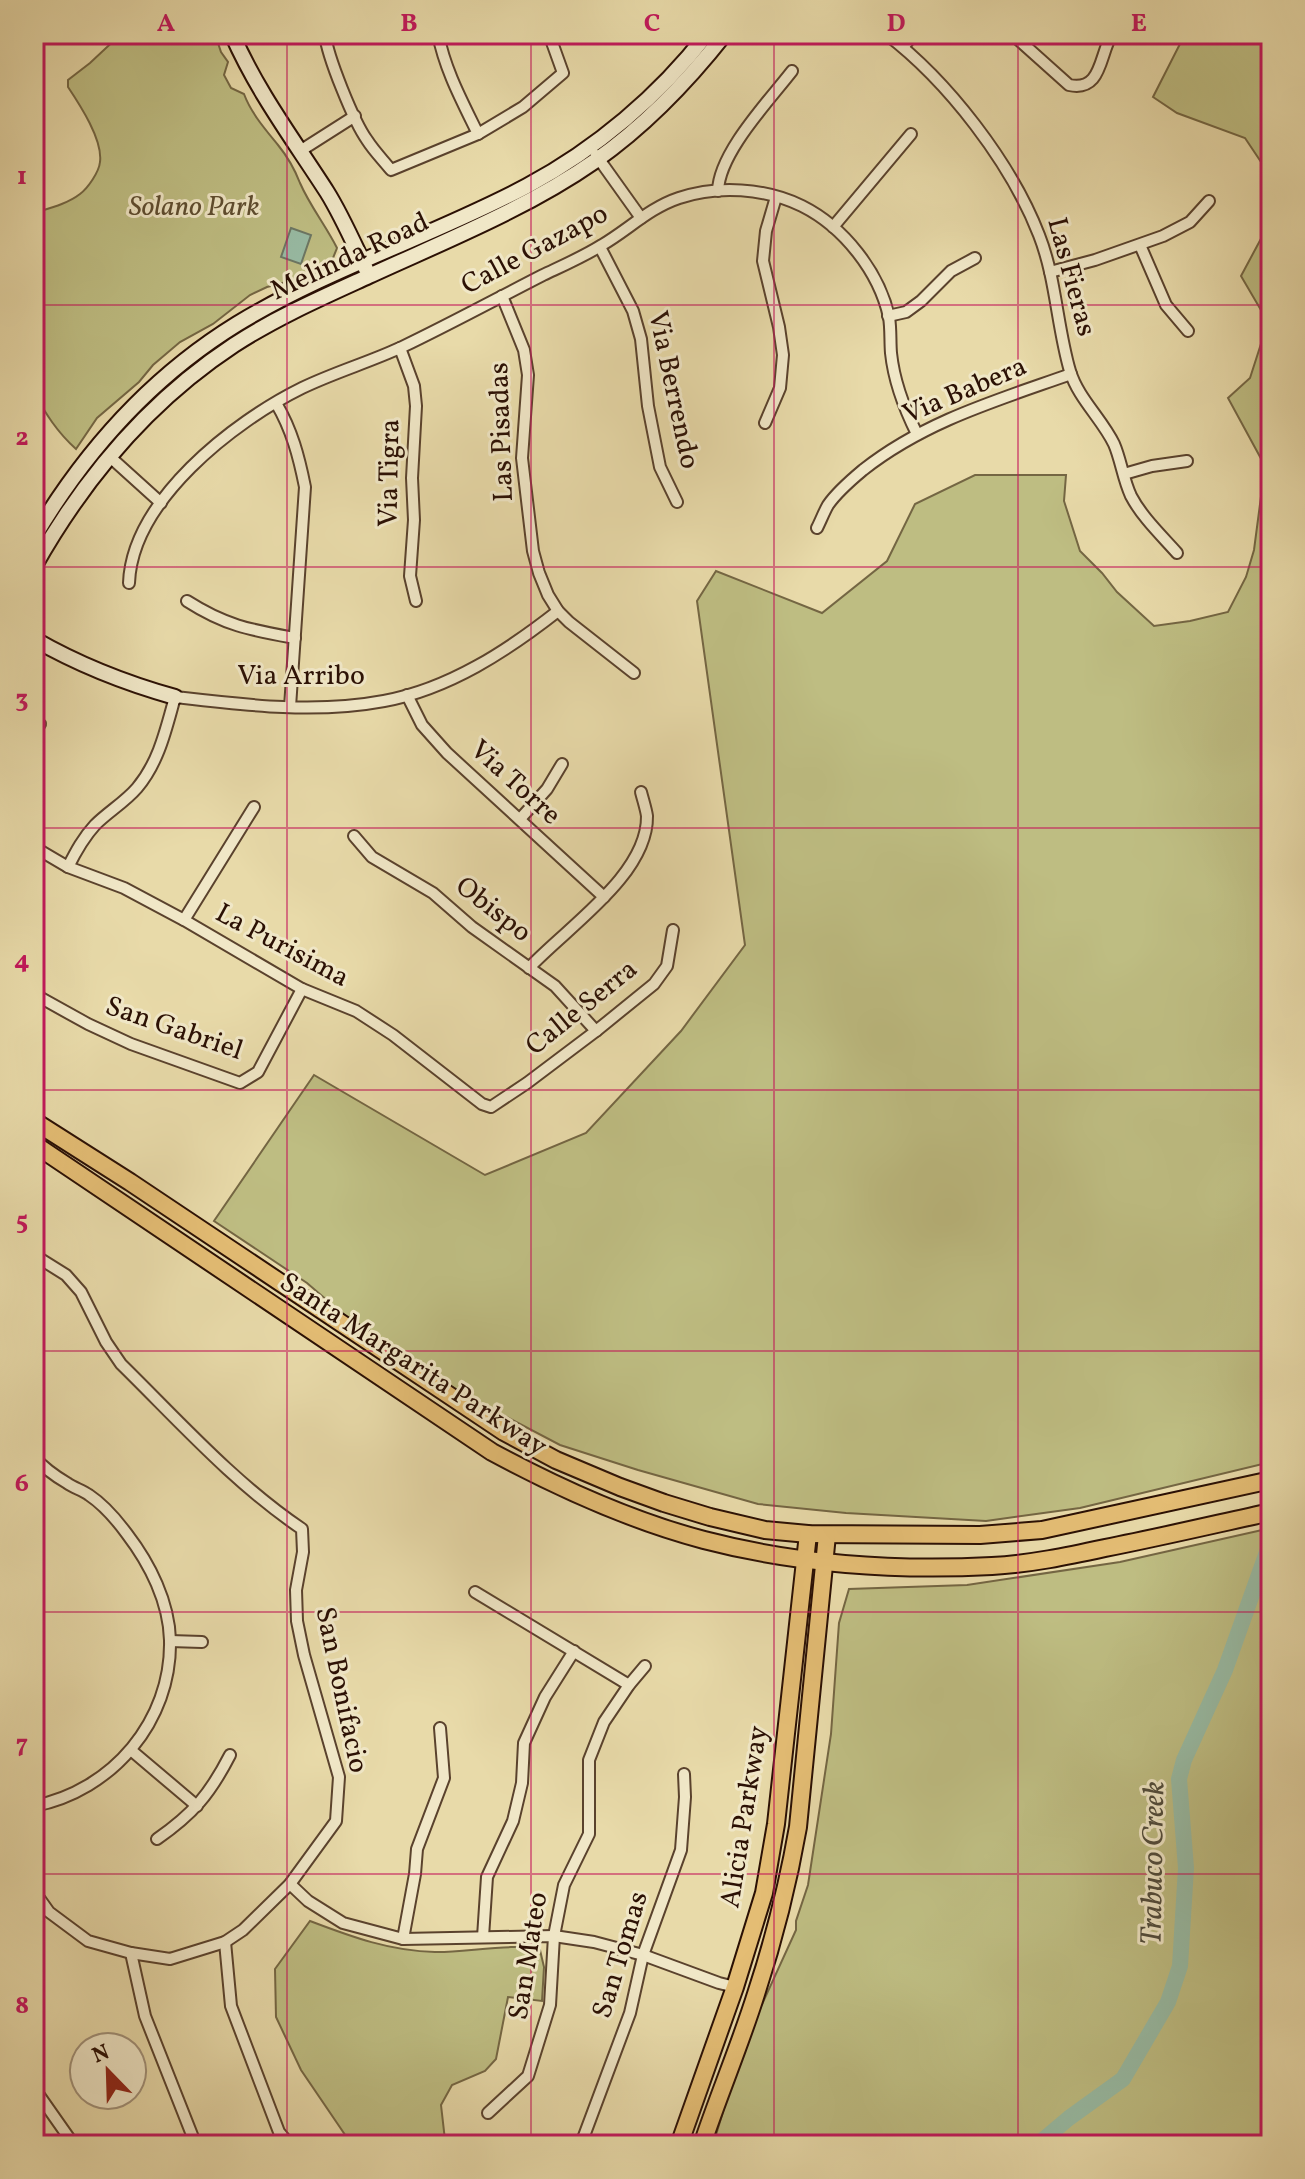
<svg xmlns="http://www.w3.org/2000/svg" width="1305" height="2179" font-family="Vollkorn,serif">
<style>
.green{fill:#bebd82;stroke:#746643;stroke-width:2}
.water{fill:#98bba4;stroke:#6c7764;stroke-width:2}
.lines{fill:none;stroke-linecap:round;stroke-linejoin:round}
.river{stroke:#98bba4;stroke-width:16}
.street-casing{stroke:#5a422d;stroke-width:14}
.secondary-casing{stroke:#2b1004;stroke-width:18}
.primary-casing{stroke:#2b1004;stroke-width:20}
.street{stroke:#f0e7c7;stroke-width:10}
.secondary{stroke:#f0e7c7;stroke-width:14}
.primary{stroke:#e4bd74;stroke-width:16}
.grid{fill:none;stroke:#c2185b;stroke-width:2;stroke-opacity:0.55}
.labels{text-anchor:middle;dominant-baseline:central;stroke-width:6;stroke-linejoin:round;paint-order:stroke}
.park-label{font-size:28px;font-style:italic;fill:#5e4d30;stroke:#f0e7c7}
.street-label{font-size:28px;fill:#2b1004;stroke:#f0e7c7}
.water-label{font-size:30px;font-style:italic;fill:#514c3c;stroke:#f0e7c7}
.neatline{fill:none;stroke:#c2185b;stroke-width:3}
.grid-label{font-size:26px;text-anchor:middle;font-weight:bold;fill:#c2185b}
</style>
<rect width="100%" height="100%" fill="#e8daa9"/>
<filter id="stains"><feTurbulence type="fractalNoise" baseFrequency=".0025" numOctaves="4"/><feColorMatrix values="0 0 0 0 .2 0 0 0 0 .09 0 0 0 0 .02 0 0 0 .5 -.17"/></filter>
<radialGradient id="worn" r=".72"><stop offset=".6" stop-color="#630" stop-opacity="0"/><stop offset="1" stop-color="#630" stop-opacity=".3"/></radialGradient>
<g class="green">
<path d="M121,34H215L221,52L228,62L224,75L231,88L244,94C251,113 265,129 278,145C287,156 295,170 300,183C310,206 326,226 337,248L331,263L298,279L267,287L250,295L213,324L180,342L153,365L139,382L97,418L76,449C57,432 46,414 34,393L40,375L34,350V213C50,208 67,204 80,194C88,188 99,172 100,162C103,140 80,105 68,87V80L90,63Z"/>
<path d="M1185,34H1271V189L1265,168L1245,138L1177,113L1153,97Z"/>
<path d="M1271,220V1462L1080,1508L986,1521L846,1513L758,1504L638,1470L560,1445L461,1393L350,1320L307,1283L214,1221L314,1075L485,1175L586,1133L681,1031L745,945L697,601L716,571L822,613L887,561L915,504L975,475H1066L1064,501L1080,551L1102,573L1117,592L1154,626L1190,621L1228,612L1246,577L1254,550L1265,466L1228,398L1250,378L1268,322L1241,276Z"/>
<path d="M1271,1528V2145H713L742,2048L796,1930V1921L808,1885L831,1734L839,1623L849,1589L967,1585L1120,1562Z"/>
<path d="M310,1921C352,1937 390,1951 435,1952C463,1953 517,1942 540,1950L544,1967L542,2001L508,1997L496,2059L485,2071L452,2085L441,2105L445,2140L437,2142L401,2137L389,2145H352L301,2070L276,2017L275,1969Z"/>
</g>
<path class="water" d="M291,228L311,235L301,264L281,257Z"/>
<g class="lines">
<path class="river" d="M1037,2145L1069,2118L1123,2079L1168,2002L1180,1966L1186,1868L1179,1779L1184,1760L1225,1670L1271,1541"/>
<defs>
<g id="street">
<path d="M325,34C327,56 354,122 367,140C374,151 383,160 391,170L478,134L523,107L563,73L549,34"/>
<path d="M438,34C445,70 462,101 478,134"/>
<path d="M886,34C948,81 1011,163 1039,235C1056,278 1057,327 1070,371C1078,398 1102,419 1114,444C1121,460 1123,479 1131,496C1142,517 1161,535 1177,553"/>
<path d="M1012,34L1069,85C1102,92 1099,56 1112,34"/>
<path d="M903,47L914,34"/>
<path d="M300,151L355,116"/>
<path d="M596,155L641,218"/>
<path d="M718,191C719,153 768,102 792,71"/>
<path d="M833,227L911,134"/>
<path d="M1140,245L1166,305L1188,331"/>
<path d="M600,247L633,311L641,339L648,406L660,467L677,502"/>
<path d="M1050,272L1095,260L1163,236L1190,222L1209,201"/>
<path d="M502,296L524,350L528,375L522,458L533,551L539,573L548,595L558,611L569,622L634,673"/>
<path d="M888,316L906,312L921,301L951,271L975,258"/>
<path d="M400,348L414,386L416,406L412,478L414,520L410,576L416,601"/>
<path d="M276,403C292,430 299,457 305,487L290,707"/>
<path d="M765,423L780,388L783,355L779,327L763,261L766,231L776,197"/>
<path d="M109,456L161,503"/>
<path d="M1124,474L1152,466L1187,461"/>
<path d="M817,528C821,520 824,512 828,505C837,492 851,480 863,470C925,421 998,400 1071,374"/>
<path d="M129,583C132,501 233,422 302,388C335,372 370,362 402,347C450,324 496,299 543,275C562,266 583,257 602,245C628,230 649,208 679,198C718,185 765,188 802,206C844,227 879,272 889,317C891,329 890,341 891,353C894,382 904,408 917,434"/>
<path d="M187,601C226,626 251,630 295,638"/>
<path d="M407,695L422,725L447,753L604,897"/>
<path d="M34,732L40,724"/>
<path d="M520,819L547,789L562,764"/>
<path d="M354,836L372,857L433,893L472,927L555,986L596,1031"/>
<path d="M34,847L68,867L124,888L184,920L302,989L356,1011L393,1035L482,1104L491,1107L527,1083L596,1031L654,984L667,966L673,930"/>
<path d="M68,867C76,851 83,838 95,825C108,812 125,802 137,788C159,762 166,729 175,697C244,705 315,714 384,701C449,689 507,651 558,611"/>
<path d="M184,920L254,807"/>
<path d="M529,968C566,928 648,875 647,816C646,809 643,800 641,792"/>
<path d="M34,994L88,1024L131,1044L240,1083L258,1072L302,989"/>
<path d="M34,1255L66,1275L81,1292L106,1342L121,1364C179,1421 234,1483 302,1529L303,1552L296,1590L297,1621L304,1655L339,1777L336,1821L290,1884L243,1930L225,1942L170,1959L131,1953L88,1941L49,1912L34,1891"/>
<path d="M34,1457C43,1467 55,1476 67,1483C74,1488 82,1490 89,1495C104,1505 116,1519 127,1534C150,1564 169,1602 170,1640C172,1721 112,1791 34,1806"/>
<path d="M475,1592L629,1685"/>
<path d="M170,1641L202,1642"/>
<path d="M132,1751L197,1806"/>
<path d="M157,1839C193,1814 210,1794 230,1755"/>
<path d="M290,1884L308,1901L343,1923L403,1939L554,1936L594,1942L643,1955L719,1983L735,1987"/>
<path d="M483,1937L487,1877L513,1821L522,1783L524,1743L545,1697L574,1651"/>
<path d="M403,1939L415,1874L417,1849L444,1778L440,1728"/>
<path d="M225,1942L231,2006L279,2132L290,2145"/>
<path d="M131,1953L145,2016L196,2145"/>
<path d="M34,2088L74,2145"/>
<path d="M488,2113L528,2076L550,2005L554,1936L564,1885L589,1834V1760L604,1722L629,1685L645,1666"/>
<path d="M579,2145L584,2136L630,2013L643,1955L681,1850L685,1797L684,1774"/>
</g>
<g id="secondary">
<path d="M232,34C258,93 293,139 327,192C342,216 354,244 366,269"/>
<path d="M34,537C85,451 151,377 237,324C329,268 433,236 527,186C596,149 659,96 707,34"/>
<path d="M34,567C84,478 149,401 234,345C277,317 323,297 369,276C445,241 526,209 595,161C645,126 688,81 725,34"/>
<path d="M34,639C79,665 125,683 175,697"/>
</g>
<g id="primary">
<path d="M34,1121L130,1182L504,1432L556,1460L620,1487L664,1503L710,1517L765,1530L808,1534L980,1535L1042,1530L1271,1480"/>
<path d="M34,1144L492,1452C557,1487 632,1521 704,1540C796,1564 897,1571 992,1566C1030,1564 1068,1556 1105,1548C1161,1537 1216,1524 1271,1512"/>
<path d="M679,2145L735,1987L764,1893L776,1824L808,1534"/>
<path d="M702,2145C719,2094 740,2045 756,1994C774,1939 788,1884 798,1827L827,1535"/>
</g>
</defs>
<use href="#street" class="street-casing"/>
<use href="#secondary" class="secondary-casing"/>
<use href="#primary" class="primary-casing"/>
<use href="#street" class="street"/>
<use href="#secondary" class="secondary"/>
<use href="#primary" class="primary"/>
</g>
<path class="grid" d="M287,34V2145M531,34V2145M774,34V2145M1018,34V2145M34,305H1271M34,567H1271M34,828H1271M34,1090H1271M34,1351H1271M34,1612H1271M34,1874H1271"/>
<g class="labels">
<g class="park-label">
<text x="194" y="207">Solano Park</text>
</g>
<g class="street-label">
<text transform="translate(535 250) rotate(-28)">Calle Gazapo</text>
<text transform="translate(350 257) rotate(-25)">Melinda Road</text>
<text transform="translate(1071 277) rotate(75)">Las Fieras</text>
<text transform="translate(673 390) rotate(78)">Via Berrendo</text>
<text transform="translate(965 391) rotate(-23)">Via Babera</text>
<text transform="translate(502 432) rotate(-92)">Las Pisadas</text>
<text transform="translate(390 473) rotate(-89)">Via Tigra</text>
<text x="301" y="676">Via Arribo</text>
<text transform="translate(515 783) rotate(42)">Via Torre</text>
<text transform="translate(493 910) rotate(38)">Obispo</text>
<text transform="translate(282 946) rotate(28)">La Purisima</text>
<text transform="translate(582 1008) rotate(-39)">Calle Serra</text>
<text transform="translate(174 1029) rotate(19)">San Gabriel</text>
<text transform="translate(413 1365) rotate(33)">Santa Margarita Parkway</text>
<text transform="translate(341 1690) rotate(78)">San Bonifacio</text>
<text transform="translate(745 1817) rotate(-81)">Alicia Parkway</text>
<text transform="translate(621 1955) rotate(-73)">San Tomas</text>
<text transform="translate(529 1956) rotate(-81)">San Mateo</text>
</g>
<g class="water-label">
<text transform="translate(1154 1863) rotate(-89)">Trabuco Creek</text>
</g>
</g>
<rect width="1305" height="2179" fill="none" stroke="#e8daa9" stroke-width="88"/>
<g transform="translate(108 2071) rotate(337)"><circle r="38" fill="#f0e7c7" stroke="#a19179" stroke-width="2"/>
<path d="M0-6L14 30L0 20L-14 30Z" fill="#8f2418"/>
<text y="-12" font-size="22" font-weight="bold" text-anchor="middle" fill="#2b1004">N</text>
</g>
<rect x="44" y="44" width="1217" height="2091" class="neatline"/>
<g class="grid-label">
<text x="166" y="31">A</text>
<text x="409" y="31">B</text>
<text x="652" y="31">C</text>
<text x="896" y="31">D</text>
<text x="1139" y="31">E</text>
<text x="22" y="184">1</text>
<text x="22" y="445">2</text>
<text x="22" y="707">3</text>
<text x="22" y="968">4</text>
<text x="22" y="1229">5</text>
<text x="22" y="1491">6</text>
<text x="22" y="1752">7</text>
<text x="22" y="2013">8</text>
</g>
<rect width="100%" height="100%" filter="url(#stains)"/>
<rect width="100%" height="100%" fill="url(#worn)"/>
</svg>
